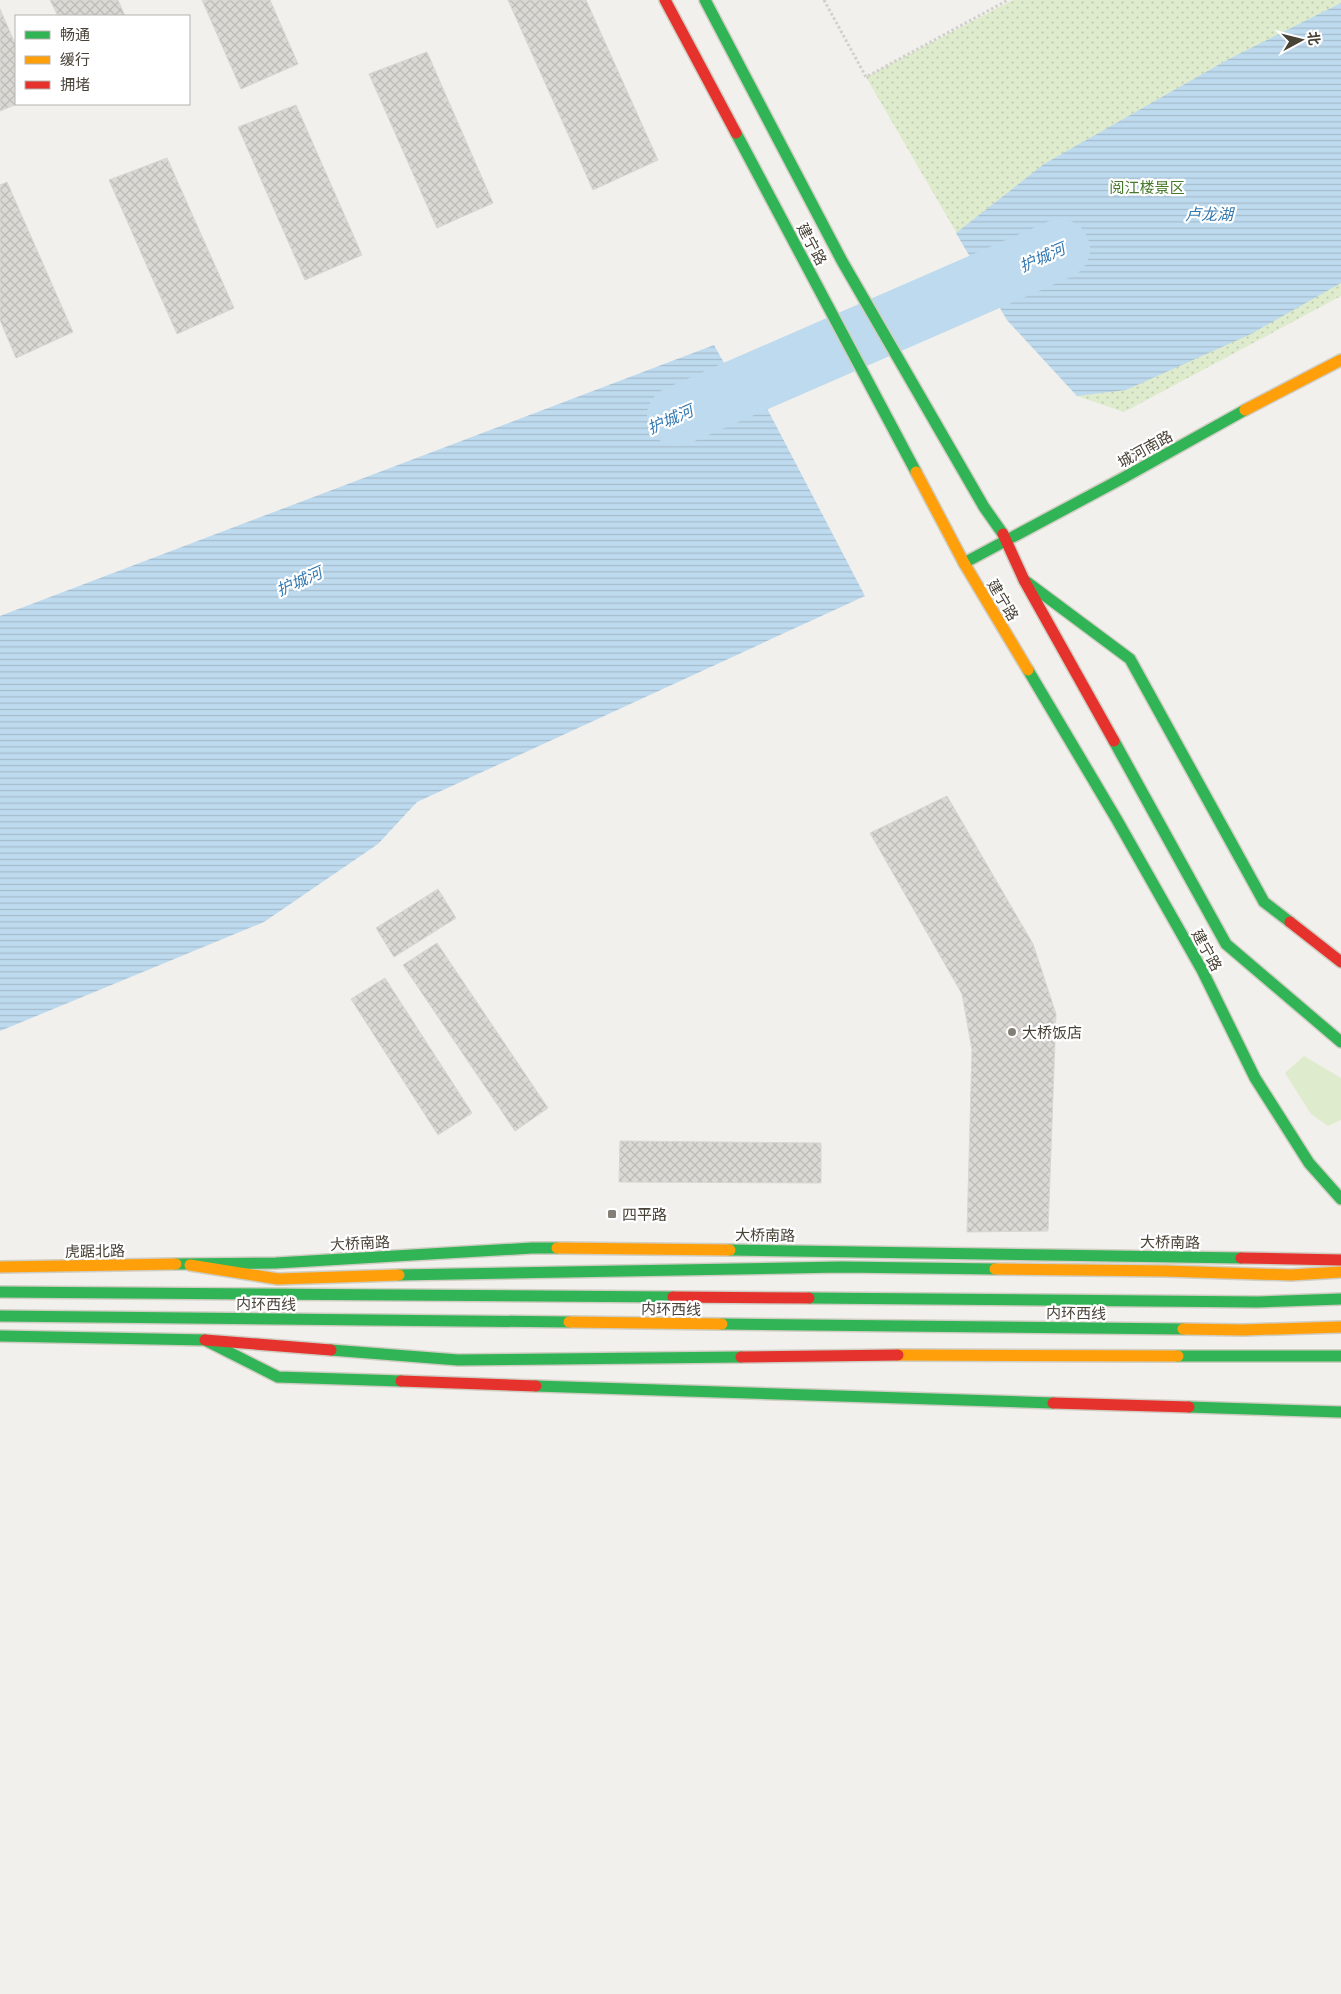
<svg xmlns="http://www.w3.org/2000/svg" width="1341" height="1994" font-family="Ubuntu,'Noto Sans SC',sans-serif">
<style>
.green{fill:#deebcd}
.park{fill:url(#park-dots)}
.water{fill:url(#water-rules)}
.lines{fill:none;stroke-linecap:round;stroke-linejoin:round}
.river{stroke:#bedaee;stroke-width:60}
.building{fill:url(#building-cross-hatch);stroke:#d9d7d2}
.fast-casing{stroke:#d0cdc3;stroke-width:14}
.slow-casing{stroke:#d0cdc3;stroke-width:14}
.jam-casing{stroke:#d0cdc3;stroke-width:14}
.path{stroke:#d1d0cb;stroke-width:3;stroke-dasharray:2.5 2.5;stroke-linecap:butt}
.fast{stroke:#30b455;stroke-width:11}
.slow{stroke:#ff9f0a;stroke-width:11}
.jam{stroke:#e5322d;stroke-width:11}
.poi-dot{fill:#837f76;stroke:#fff;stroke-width:2}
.labels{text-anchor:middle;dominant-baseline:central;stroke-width:4.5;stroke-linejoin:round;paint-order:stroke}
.park-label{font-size:15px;fill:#47782c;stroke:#fff}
.street-label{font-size:15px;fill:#484237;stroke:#fff}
.poi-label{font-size:15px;fill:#484237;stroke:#fff;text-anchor:start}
.water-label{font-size:16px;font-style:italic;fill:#3379b1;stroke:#fff}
</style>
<defs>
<pattern id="park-dots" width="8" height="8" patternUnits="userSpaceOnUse" patternTransform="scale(1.25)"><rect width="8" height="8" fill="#deebcd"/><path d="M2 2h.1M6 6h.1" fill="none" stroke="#c0cbb1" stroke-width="1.8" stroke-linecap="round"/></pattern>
<pattern id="water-rules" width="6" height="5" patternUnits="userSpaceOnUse" patternTransform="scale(1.25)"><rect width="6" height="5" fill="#bedaee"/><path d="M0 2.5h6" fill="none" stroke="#a5bccd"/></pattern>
<pattern id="building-cross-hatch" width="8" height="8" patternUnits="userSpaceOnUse" patternTransform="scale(1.25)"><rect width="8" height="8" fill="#dbd9d4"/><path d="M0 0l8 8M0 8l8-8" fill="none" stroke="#bdbbb7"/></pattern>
</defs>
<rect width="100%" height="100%" fill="#f1f0ec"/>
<path class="green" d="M1304,1056L1341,1078V1120L1328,1126L1311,1114L1285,1073Z"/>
<path class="park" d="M1013,0H1341V296L1124,412L1077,396L1007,320L866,77Z"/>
<g class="water">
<path d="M1341,3V283L1251,334L1126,390L1077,396L1007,320L956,233L1044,164L1227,60Z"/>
<path d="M714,345L733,379L748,372L865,596L417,802L378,844L264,922L0,1031V616Z"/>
</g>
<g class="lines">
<path class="river" d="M677,416L1060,249"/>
</g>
<g class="building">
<path d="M50,0H118L125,16H58Z"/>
<path d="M202,0H270L298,64L241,89Z"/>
<path d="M508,0H586L658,160L593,190Z"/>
<path d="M0,9L16,46L17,104L0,111Z"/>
<path d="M427,52L493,203L437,228L369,74Z"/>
<path d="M296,105L362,255L305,280L238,127Z"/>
<path d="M167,158L234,308L177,334L109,180Z"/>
<path d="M7,182L73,332L16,358L0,320V185Z"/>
<path d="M947,796L1033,944L1056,1014L1048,1231L967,1232L972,1050L962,994L870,833Z"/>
<path d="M438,889L456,918L394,957L376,928Z"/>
<path d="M437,943L548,1108L515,1131L403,965Z"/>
<path d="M385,978L472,1113L438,1135L351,999Z"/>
<path d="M620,1141L821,1143V1183L619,1182Z"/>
</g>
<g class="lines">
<defs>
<g id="fast">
<path d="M705,0L842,261L984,507L1003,534"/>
<path d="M736,133L916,472"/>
<path d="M964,563L1123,478L1245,410"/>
<path d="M1024,580L1130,659L1264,902L1290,922"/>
<path d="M1028,670L1117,820L1202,970L1255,1078L1309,1163L1341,1199"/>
<path d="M1114,741L1226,944L1341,1042"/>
<path d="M730,1250L1241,1258"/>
<path d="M176,1264L276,1263L532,1248H557"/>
<path d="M399,1275L841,1267L995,1269"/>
<path d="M0,1292L673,1297"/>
<path d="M809,1298L1258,1302L1341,1299"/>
<path d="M0,1316L569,1322"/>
<path d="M722,1324L1183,1329"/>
<path d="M0,1336L205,1340L278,1377L401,1381"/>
<path d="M331,1350L458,1360L741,1357"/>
<path d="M1178,1356H1341"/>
<path d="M536,1386L1053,1403"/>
<path d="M1189,1407L1341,1412"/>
</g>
<g id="slow">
<path d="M1245,410L1341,360"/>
<path d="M916,472L964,563L1028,670"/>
<path d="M557,1248L730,1250"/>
<path d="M190,1265L278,1279L399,1275"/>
<path d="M0,1267L176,1264"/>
<path d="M995,1269L1166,1271L1291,1275L1341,1272"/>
<path d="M569,1322L722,1324"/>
<path d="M1183,1329L1243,1330L1341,1327"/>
<path d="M898,1355L1178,1356"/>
</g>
<g id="jam">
<path d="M665,0L736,133"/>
<path d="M1003,534L1024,580L1114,741"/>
<path d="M1290,922L1341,962"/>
<path d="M1241,1258L1341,1260"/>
<path d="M673,1297L809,1298"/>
<path d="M205,1340L331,1350"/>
<path d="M741,1357L898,1355"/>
<path d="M401,1381L536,1386"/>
<path d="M1053,1403L1189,1407"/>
</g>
</defs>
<use href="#fast" class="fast-casing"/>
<use href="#slow" class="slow-casing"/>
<use href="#jam" class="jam-casing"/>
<path class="path" d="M824,0L866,77L1008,0"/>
<use href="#fast" class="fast"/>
<use href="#slow" class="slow"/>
<use href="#jam" class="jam"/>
</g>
<g class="poi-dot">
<circle cx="1012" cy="1032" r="5"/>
<rect x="607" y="1209" width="10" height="10" rx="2.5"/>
</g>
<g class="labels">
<g class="park-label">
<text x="1147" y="187">阅江楼景区</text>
</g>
<g class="street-label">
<text transform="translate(812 244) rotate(62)">建宁路</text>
<text transform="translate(1145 449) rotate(-29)">城河南路</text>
<text transform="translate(1003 600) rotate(59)">建宁路</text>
<text transform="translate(1207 950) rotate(61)">建宁路</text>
<text transform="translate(765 1235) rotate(1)">大桥南路</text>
<text transform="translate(1170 1242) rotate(1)">大桥南路</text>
<text transform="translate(360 1243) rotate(-3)">大桥南路</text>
<text transform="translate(95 1251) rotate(-1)">虎踞北路</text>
<text transform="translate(266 1304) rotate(1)">内环西线</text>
<text transform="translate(671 1309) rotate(1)">内环西线</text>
<text transform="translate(1076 1313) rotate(1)">内环西线</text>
</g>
<g class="poi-label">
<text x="1022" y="1032">大桥饭店</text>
<text x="622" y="1214">四平路</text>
</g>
<g class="water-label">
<text x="1209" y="214">卢龙湖</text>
<text transform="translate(1042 257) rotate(-24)">护城河</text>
<text transform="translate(670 419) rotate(-24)">护城河</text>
<text transform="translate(299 581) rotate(-24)">护城河</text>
</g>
</g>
<rect x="15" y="15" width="175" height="90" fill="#ffffff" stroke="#b6b3af"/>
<rect x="25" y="31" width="25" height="8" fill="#30b455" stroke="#b6b3af"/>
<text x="60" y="40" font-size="15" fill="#484237">畅通</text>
<rect x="25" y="56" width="25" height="8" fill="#ff9f0a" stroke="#b6b3af"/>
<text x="60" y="65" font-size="15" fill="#484237">缓行</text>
<rect x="25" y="81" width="25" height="8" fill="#e5322d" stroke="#b6b3af"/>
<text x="60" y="90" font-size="15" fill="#484237">拥堵</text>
<g transform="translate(1301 40) rotate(83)" stroke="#ffffff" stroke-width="4" paint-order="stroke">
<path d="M0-4L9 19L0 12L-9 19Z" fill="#484237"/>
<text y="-8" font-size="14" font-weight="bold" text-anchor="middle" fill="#484237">北</text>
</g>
</svg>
